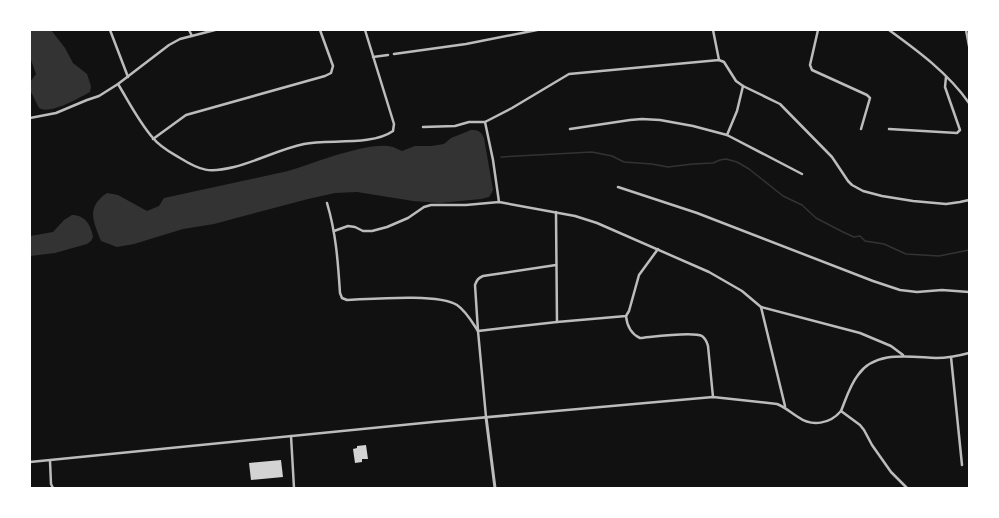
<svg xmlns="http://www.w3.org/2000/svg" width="999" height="518" font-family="'DM Sans',sans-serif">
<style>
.water{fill:#333}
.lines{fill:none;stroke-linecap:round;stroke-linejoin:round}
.stream{stroke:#333;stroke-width:1.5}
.building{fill:#d3d3d3}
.minor{stroke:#bcbcbc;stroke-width:2.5}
.tertiary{stroke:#bcbcbc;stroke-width:3}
</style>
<rect width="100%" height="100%" fill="#111"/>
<g class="water">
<path d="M30,30H51L65,48L73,63L87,74L91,86L90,92C79,98 50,115 39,108L30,90V82L36,74L30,57Z"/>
<path d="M471,130C478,130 481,131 484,138L493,190L491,194L489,197L481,199L440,203L413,201L357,192L335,193L308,199L214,224L183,229L134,244L117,247L101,241C93,221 86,207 107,193L118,195L147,211L159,206L164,198L288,171C312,164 370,140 393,147C396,148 399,150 402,151L415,146H431L444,144L451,138Z"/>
<path d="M72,215C85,215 91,225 93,237L91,241L87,244L55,253L30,256V236L53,232L64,220Z"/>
</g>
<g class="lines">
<path class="stream" d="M501,157L592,152L612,156L624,162L652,164L668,167L693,164L713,163L720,160L726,159L737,162L749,169L783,196L802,205L816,218L843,232L854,237L860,236L865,241L884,244L906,254L939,256L969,250"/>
</g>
<g class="building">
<path d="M366,445L368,459H362V462L355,463L353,449L357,448V446Z"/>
<path d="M281,460L283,477L251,480L249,463Z"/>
</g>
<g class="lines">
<g class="minor">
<path d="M110,30L128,77"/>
<path d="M189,30L192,36"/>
<path d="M713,30L719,60"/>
<path d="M818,30L810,65L812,70L867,95L870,98L861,129"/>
<path d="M889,30C918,51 948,73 969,103"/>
<path d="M966,30L969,46"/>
<path d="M394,54L466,44L537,30"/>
<path d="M373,57L388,55"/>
<path d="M118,84C129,102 139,122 153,138C160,147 170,152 180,158C201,171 209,173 234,167C258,161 280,149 304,144C328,139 372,146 393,131L394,124L365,30"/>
<path d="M30,118L56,113L87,100L99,96L118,84L169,45L180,39L215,30"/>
<path d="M485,122L493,160L499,202"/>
<path d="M423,127L455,126L469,122H485L512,108L569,74L719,60L724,62L736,81L743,86L780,104L832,157L848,181L852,185L863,191L882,196L913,201L946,204L960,202L969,200"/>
<path d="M570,129L630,120L642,119L660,120L693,126L727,135L802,174"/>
<path d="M889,129L957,133L960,130L945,87L946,77"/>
<path d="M727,135L737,111L743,86"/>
<path d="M153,139L186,115L325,76L331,73L333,66L320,30"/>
<path d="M618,187L697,213L873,281L900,290L917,292L942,290L969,292"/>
<path d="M327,203C336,233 338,262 340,293L342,298L347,300C371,299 439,293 457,305C466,311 472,322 478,331"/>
<path d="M556,212L557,322"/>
<path d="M334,231L348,226L355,227L363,231H372L387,227L408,218L424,207L431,205H466L499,202L575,216L597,223L709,272L742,291L761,307L860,333L891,346L903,355"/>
<path d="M761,307L785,406"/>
<path d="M626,316C627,326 631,334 640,338C652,337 693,331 702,336C706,339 707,342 708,346L713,397"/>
<path d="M478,331L557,322L626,316L629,311L639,275L658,249"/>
<path d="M951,357L962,465"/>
<path d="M841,411L860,425L864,430L872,445L891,472L907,488"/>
<path d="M486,417L478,331L475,285C477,280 478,278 483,276L556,265"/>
<path d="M291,436L294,488"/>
<path d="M50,461L51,484L53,488"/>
<path d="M30,462L433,422L713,397L777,404C785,407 790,412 798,417C812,427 830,424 841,411C846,399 850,385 858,375C875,350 910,357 936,358C947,358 958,356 969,353"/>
</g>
<path class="tertiary" d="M486,417L495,488"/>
</g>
<rect width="999" height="518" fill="none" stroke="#ffffff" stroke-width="62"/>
</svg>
